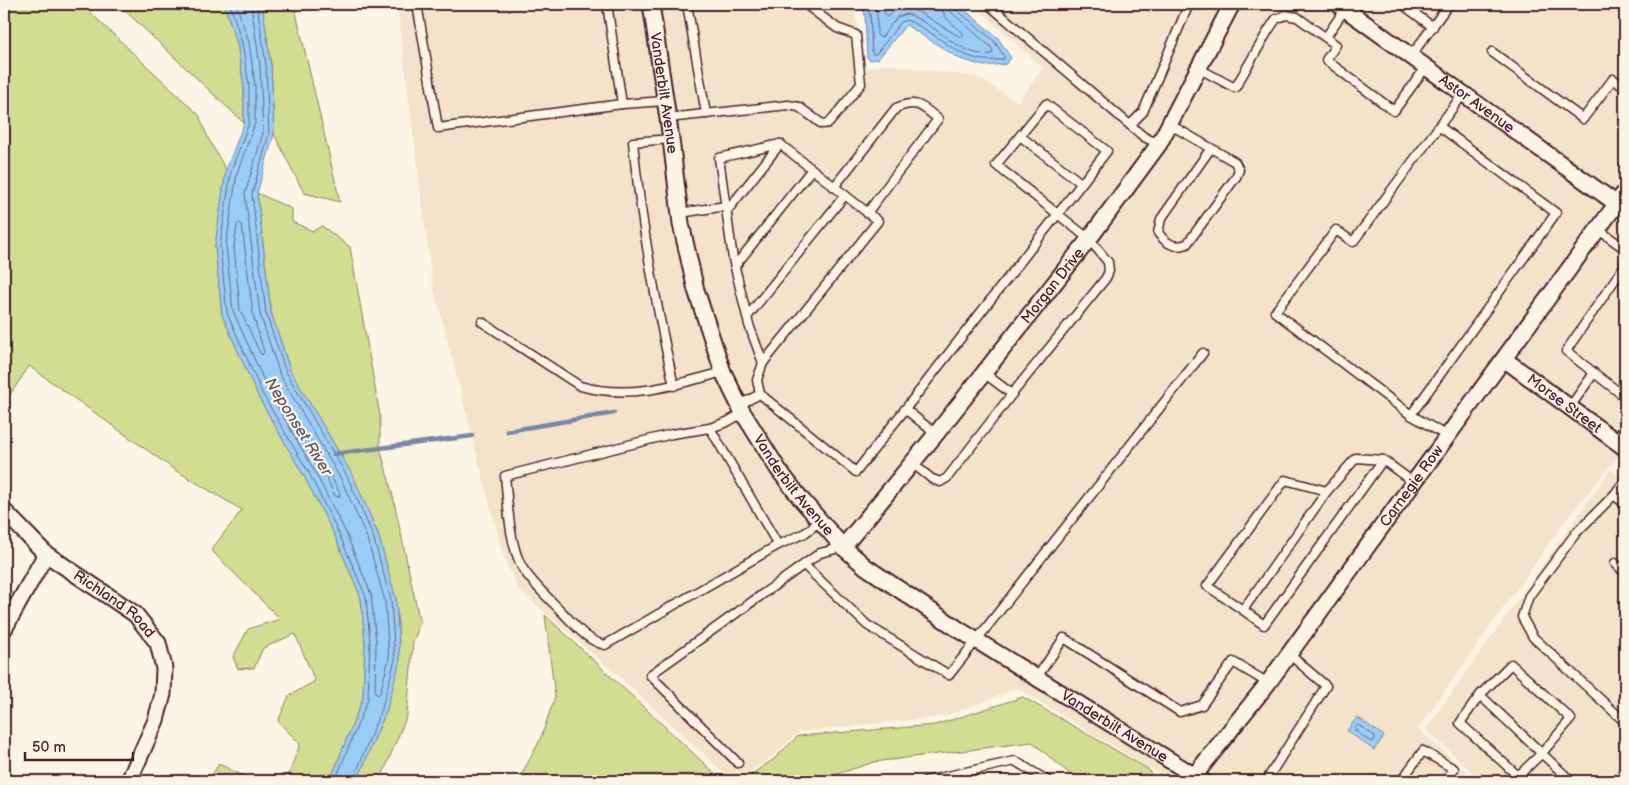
<svg xmlns="http://www.w3.org/2000/svg" width="1629" height="785" font-family="'Balsamiq Sans',sans-serif">
<style>
.built{fill:#f2e3ca}
.green{fill:#d1dd90;stroke:#8e7e5e}
.water{fill:#99cdf7;stroke:#7987a5}
.lines{fill:none;stroke-linecap:round;stroke-linejoin:round}
.shore{stroke:#6a657d;stroke-width:1}
.stream{stroke:#7987a5;stroke-width:4.5}
.service-casing{stroke:#4a1f2b;stroke-width:11}
.minor-casing{stroke:#4a1f2b;stroke-width:19}
.service{stroke:#fcf5e5;stroke-width:8}
.minor{stroke:#fcf5e5;stroke-width:15}
.labels{text-anchor:middle;dominant-baseline:central;stroke-width:4.5;stroke-linejoin:round;paint-order:stroke}
.street-label{font-size:15px;fill:#4a1f2b;stroke:#fcf5e5}
.water-label{font-size:16px;font-style:italic;fill:#625368;stroke:#fcf5e5}
</style>
<rect width="100%" height="100%" fill="#fcf5e5"/>
<filter id="ink" filterUnits="userSpaceOnUse"><feTurbulence type="fractalNoise" baseFrequency=".02" numOctaves="2"/><feDisplacementMap in="SourceGraphic" scale="10" xChannelSelector="R" yChannelSelector="G"/><feConvolveMatrix kernelMatrix="1 2 1 2 8 2 1 2 1" color-interpolation-filters="sRGB"/></filter>
<g filter="url(#ink)">
<g class="built">
<path d="M397,4H853L867,68L884,64L977,77L1018,102L1043,68L973,4H1625V448L1567,518L1418,729L1477,781H1235L1222,773L1217,781H1162L1159,774L1017,688L947,716L799,732L770,758L735,781H733L623,680L519,590L503,555L432,281Z"/>
<path d="M1611,469L1625,479V781H1482L1426,729Z"/>
</g>
<g class="green">
<path d="M4,4H81L199,115L208,138L226,170L215,246L222,315L259,398L304,476L335,536L361,598L365,642L363,698L330,781H286L300,744L278,721L289,696L315,681L295,634L263,648L254,668L238,669L233,657L248,629L280,619L211,550L242,510L175,470L29,366L6,401L4,399Z"/>
<path d="M118,4H224L237,43L244,87V123Z"/>
<path d="M262,4H294L340,202L304,193L274,134L271,65Z"/>
<path d="M257,193L292,209V222L313,231L322,226L350,247L380,416V448L392,492L420,623L413,643L407,715L380,781H357L387,709L400,660L396,599L378,534L353,476L290,370L271,312Z"/>
<path d="M545,615L723,781H518L540,740L555,697Z"/>
<path d="M1023,697L1148,769L1154,781H1078L1032,742L874,762L816,781H741L774,759L798,736L935,725Z"/>
<path d="M219,764L254,781H208Z"/>
</g>
<g class="water">
<path d="M224,4H262L271,65L274,134L257,193L271,312L290,370L353,476L378,534L396,599L400,660L387,709L357,781H330L363,698L365,642L361,598L335,536L304,476L259,398L222,315L215,246L226,170L244,123V87L237,43Z"/>
<path d="M862,4H958L998,38L1011,58L1006,64L984,66L960,59L906,25L878,59L870,60L867,57L865,15Z"/>
<path d="M1357,717L1384,736L1374,750L1347,731Z"/>
</g>
<g class="lines">
<g class="shore">
<path d="M230,4L242,43L249,86V123L231,171L220,246L227,313L263,395L309,473L339,534L366,597L370,642L368,699L335,781"/>
<path d="M236,4L249,42L255,86V123L237,173L226,246L233,311L269,392L314,470L345,531L371,594L376,642L375,693L378,695L380,693L389,659L385,601L367,538L342,481L280,375L260,314L245,194L263,133L260,66L251,4"/>
<path d="M257,4L266,65L269,134L252,194L266,314L286,372L348,478L373,536L391,600L395,660L382,707L353,781"/>
<path d="M867,4L870,14L872,52L873,54H876L901,22L906,20C941,32 961,68 1004,59V56L994,41L957,10L955,4"/>
<path d="M874,4L877,14V35L879,37H882L897,17L907,14C934,22 962,59 992,54L993,51L990,46L953,14L949,9V4"/>
<path d="M882,4L886,17L899,8L910,7L960,37H963V33L945,17L941,4"/>
<path d="M240,223L242,225L253,315L264,352L262,355L260,353L240,310L234,247L237,225Z"/>
<path d="M328,476H331L340,494L339,497L335,496L327,479Z"/>
<path d="M1358,725L1375,736L1374,741L1371,742L1356,731L1355,728Z"/>
</g>
<g class="stream">
<path d="M507,431L614,413"/>
<path d="M334,454L472,436"/>
</g>
<defs>
<g id="service">
<path d="M417,4L438,128L622,104L665,101"/>
<path d="M607,4L622,104"/>
<path d="M687,4L706,114"/>
<path d="M988,4L1144,137L1159,144"/>
<path d="M1402,4L1433,27"/>
<path d="M1326,37L1345,9"/>
<path d="M1492,52L1583,119L1613,79L1625,88"/>
<path d="M1411,56L1449,4"/>
<path d="M1198,68L1235,88L1268,31L1276,19L1286,15L1297,17L1336,45L1326,60L1394,111L1426,67"/>
<path d="M668,118L788,105L799,107L822,124L829,123L861,84L856,35L837,28L805,4"/>
<path d="M1169,124L1235,162L1239,170L1236,177L1187,244C1174,249 1166,243 1158,233L1161,219L1211,148"/>
<path d="M1130,125L1143,112L1189,4"/>
<path d="M1020,136L1081,183"/>
<path d="M671,139L633,142C641,224 656,305 674,386"/>
<path d="M780,144L719,158L733,259L749,325L763,363L757,380L760,394L856,472C940,365 1023,258 1107,151L1046,104L996,165L1089,239L1108,262L1109,271L1106,278L1012,394"/>
<path d="M834,187L896,108C917,99 922,106 938,119L867,213"/>
<path d="M727,211L780,144"/>
<path d="M680,213L726,206"/>
<path d="M1599,230L1625,249"/>
<path d="M1625,265L1566,351L1625,397"/>
<path d="M735,266L812,169"/>
<path d="M747,317L845,195"/>
<path d="M482,322L580,386C630,400 675,385 723,372"/>
<path d="M763,363L878,221L780,144"/>
<path d="M739,405L760,394"/>
<path d="M1570,407L1594,373"/>
<path d="M905,409L936,434"/>
<path d="M743,413L727,422L710,428L672,434L505,476C508,503 509,544 522,567C532,584 549,598 563,613C576,626 587,641 605,645L778,545L805,533L820,521"/>
<path d="M1411,415L1556,213L1439,126"/>
<path d="M710,428L778,545"/>
<path d="M1447,436L1411,415L1275,312L1336,230L1353,242L1463,94"/>
<path d="M1616,441L1625,426"/>
<path d="M912,463L932,479L940,482L947,478L1012,394L984,373"/>
<path d="M1625,480L1614,495L1625,504"/>
<path d="M1327,491L1285,480L1207,586L1243,610L1327,491L1356,458L1383,460L1413,482"/>
<path d="M1614,495L1576,533L1529,596L1522,617L1533,637L1625,722"/>
<path d="M1615,563L1625,573"/>
<path d="M804,565L867,625L949,675L1203,353"/>
<path d="M1243,610L1264,625L1383,460"/>
<path d="M1037,677L1064,638L1180,712L1202,705L1233,662L1268,683"/>
<path d="M1480,695L1460,723L1518,776L1542,753L1571,719L1511,664L1480,695L1571,781"/>
<path d="M738,763L650,675L820,553L843,547"/>
<path d="M925,781L1015,761L1048,781"/>
<path d="M1266,781L1326,686L1289,654"/>
<path d="M1401,781L1423,751L1454,769L1445,781"/>
</g>
<g id="minor">
<path id="s1" d="M651,4L671,139L681,224L696,290L723,372L743,413L778,469L801,499L843,547L866,567L958,629L1203,781"/>
<path id="s2" d="M1338,4L1617,204"/>
<path id="s3" d="M1504,359L1625,448"/>
<path id="s4" d="M4,511L46,554L135,614L158,643L164,668L163,694L156,720L129,781"/>
<path id="s5" d="M843,547L936,434L1089,239L1159,144L1232,4"/>
<path d="M4,629L46,554"/>
<path id="s6" d="M1190,781L1268,683L1625,192"/>
</g>
</defs>
<use href="#service" class="service-casing"/>
<use href="#minor" class="minor-casing"/>
<use href="#service" class="service"/>
<use href="#minor" class="minor"/>
</g>
</g>
<g class="labels">
<g class="street-label">
<text stroke="none"><textPath href="#s1" startOffset="90">Vanderbilt Avenue</textPath></text>
<text stroke="none"><textPath href="#s2" startOffset="171">Astor Avenue</textPath></text>
<text stroke="none"><textPath href="#s5" startOffset="335">Morgan Drive</textPath></text>
<text stroke="none"><textPath href="#s3" startOffset="75">Morse Street</textPath></text>
<text stroke="none"><textPath href="#s1" startOffset="510">Vanderbilt Avenue</textPath></text>
<text stroke="none"><textPath href="#s6" startOffset="369">Carnegie Row</textPath></text>
<text stroke="none"><textPath href="#s4" startOffset="145">Richland Road</textPath></text>
<text stroke="none"><textPath href="#s1" startOffset="915">Vanderbilt Avenue</textPath></text>
</g>
<g class="water-label">
<text transform="translate(298 427) rotate(58)">Neponset River</text>
</g>
</g>
<rect width="1629" height="785" fill="none" stroke="#fcf5e5" stroke-width="20"/>
<rect x="10" y="10" width="1609" height="765" fill="none" stroke="#4a1f2b" stroke-width="2" filter="url(#ink)"/>
<path d="M25 752v8h108v-8" fill="none" stroke="#4a1f2b" stroke-width="2.5"/>
<text x="32" y="752" font-size="15" fill="#4a1f2b" stroke="#fcf5e5" stroke-width="4" paint-order="stroke">50 m</text>
</svg>
